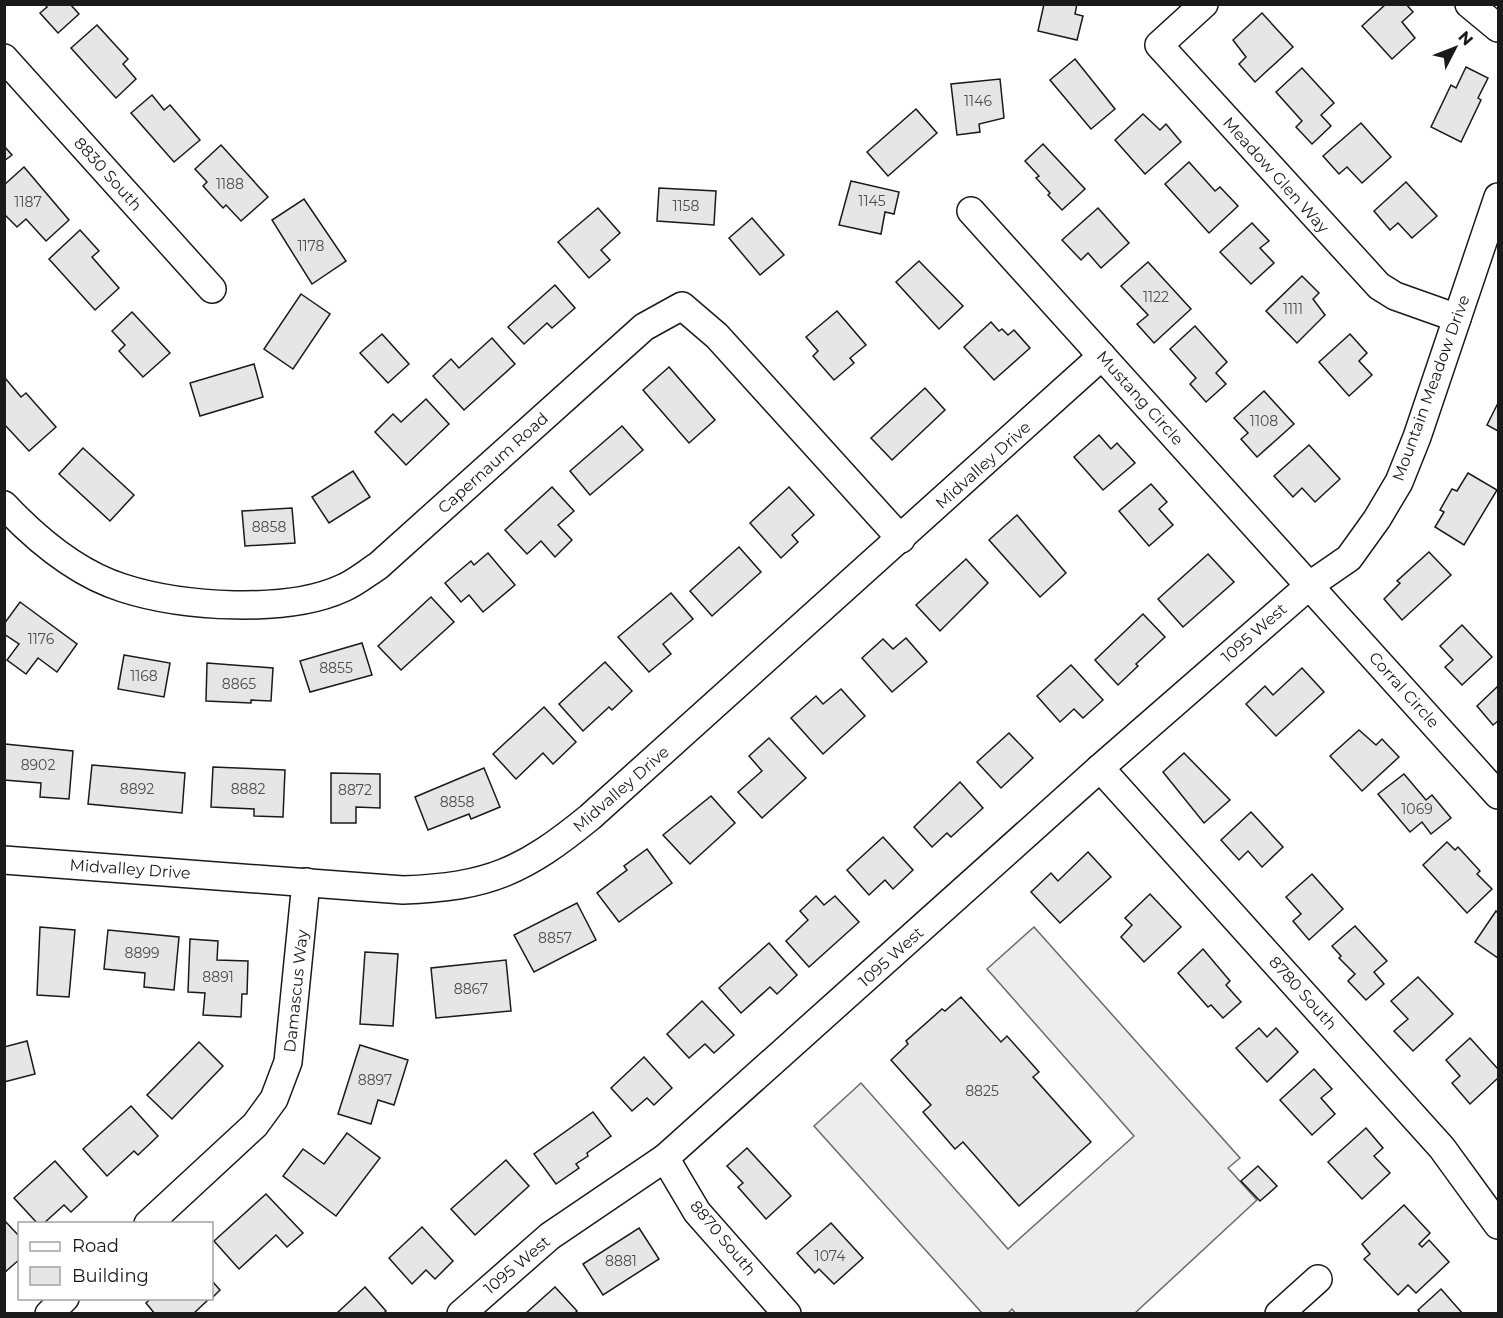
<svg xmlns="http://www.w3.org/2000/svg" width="1503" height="1318" font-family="Montserrat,sans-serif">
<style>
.parking{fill:#ededed;stroke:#6a6a6a;stroke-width:1.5}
.building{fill:#e6e6e6;stroke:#1a1a1a;stroke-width:1.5}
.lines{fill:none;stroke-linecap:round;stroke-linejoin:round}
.minor-casing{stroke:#1a1a1a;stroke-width:30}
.minor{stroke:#fff;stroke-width:27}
.labels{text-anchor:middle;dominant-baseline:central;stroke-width:4.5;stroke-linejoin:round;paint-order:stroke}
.number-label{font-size:14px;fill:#4d4d4d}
.street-label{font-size:16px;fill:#1a1a1a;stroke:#fff}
</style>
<rect width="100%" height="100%" fill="#fff"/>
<path class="parking" d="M1034,927L1240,1158L1228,1168L1257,1200L1135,1313L1016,1314L1012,1309L1008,1313H982L814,1126L861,1083L1008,1249L1134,1136L987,969Z"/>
<g class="building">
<path d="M45,4H70L79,14L58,33L40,13L47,7Z"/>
<path d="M1044,4H1077L1075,14L1083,16L1077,40L1038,31Z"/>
<path d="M1386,4H1406L1413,12L1402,22L1415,38L1392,59L1362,26Z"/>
<path d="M1262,13L1293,47L1255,82L1239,64L1246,57L1233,40Z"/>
<path d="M97,25L128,59L123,64L136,79L116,98L71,48Z"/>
<path d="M1075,59L1115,109L1091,129L1050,80Z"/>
<path d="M1466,67L1488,78L1478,98L1481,100L1461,142L1431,127L1451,85L1456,88Z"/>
<path d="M1302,68L1334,103L1321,115L1331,126L1312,144L1296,127L1302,121L1276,92Z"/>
<path d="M1000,79L1004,118L979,124L980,132L957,135L951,84Z"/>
<path d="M152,95L164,110L170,105L200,140L174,162L131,113Z"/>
<path d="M916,109L937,133L888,176L867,152Z"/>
<path d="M1143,114L1160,130L1166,124L1181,142L1145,174L1115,140Z"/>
<path d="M1361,123L1391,157L1362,183L1347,167L1339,174L1323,156Z"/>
<path d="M1043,144L1085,189L1062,210L1048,195L1050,193L1036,178L1039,176L1025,161Z"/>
<path d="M221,145L268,197L241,221L226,205L223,208L203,186L207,182L195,169Z"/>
<path d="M4,146L12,155L4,161Z"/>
<path d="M1189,162L1215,191L1220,187L1238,206L1209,233L1165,184Z"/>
<path d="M24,167L69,220L46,241L26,219L17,227L4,214V185Z"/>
<path d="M851,181L899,192L894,214L885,212L881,234L839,225Z"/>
<path d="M1406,182L1437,216L1412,238L1398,223L1390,230L1374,211Z"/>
<path d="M659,188L716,191L714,225L657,221Z"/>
<path d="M304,199L346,261L312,284L272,220Z"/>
<path d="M598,208L620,233L601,250L610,260L589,278L558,242Z"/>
<path d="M1098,208L1129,243L1101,268L1088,253L1081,260L1062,240Z"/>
<path d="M752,218L784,255L760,275L729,238Z"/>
<path d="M1252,223L1269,241L1260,248L1274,263L1251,284L1220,252Z"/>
<path d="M80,230L99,251L92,257L119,288L95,310L49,259Z"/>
<path d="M919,261L963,306L939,329L896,282Z"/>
<path d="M1148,262L1191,309L1154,343L1137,324L1148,315L1121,286Z"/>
<path d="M1302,276L1319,293L1313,299L1325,315L1297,343L1266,311Z"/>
<path d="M555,285L575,308L552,328L547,323L524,344L508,327Z"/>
<path d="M301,294L330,314L293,369L264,349Z"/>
<path d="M837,311L866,345L850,358L854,363L834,380L813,356L818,351L806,337Z"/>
<path d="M132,312L170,353L143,377L119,351L125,345L112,331Z"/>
<path d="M991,322L999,331L1002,329L1008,335L1014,330L1030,348L994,380L964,347Z"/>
<path d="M1195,326L1227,362L1216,373L1226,384L1206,402L1190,384L1196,378L1170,349Z"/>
<path d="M382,334L409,364L388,383L360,353Z"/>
<path d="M1350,334L1367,353L1359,361L1372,375L1349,396L1319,362Z"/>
<path d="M492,338L515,364L464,410L433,376L451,359L459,368Z"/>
<path d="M254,364L263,397L200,416L190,383Z"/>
<path d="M669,367L715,420L689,443L643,390Z"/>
<path d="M5,378L21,397L26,393L56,427L29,451L4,424Z"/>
<path d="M925,388L945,410L892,460L871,438Z"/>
<path d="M1264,391L1294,424L1257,457L1241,439L1248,433L1234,418Z"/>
<path d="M426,399L449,424L406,465L375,432L393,414L401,422Z"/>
<path d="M1498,403V431L1487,425Z"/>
<path d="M622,426L643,450L590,495L570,471Z"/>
<path d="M1099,435L1111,449L1117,443L1135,463L1103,490L1074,457Z"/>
<path d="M1309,445L1340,479L1315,502L1302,488L1293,497L1274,476Z"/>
<path d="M83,448L134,495L110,521L59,474Z"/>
<path d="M353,471L370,497L329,523L312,497Z"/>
<path d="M1468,473L1497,490L1464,545L1435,527L1444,512L1440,510L1452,489L1457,491Z"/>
<path d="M1151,484L1167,502L1159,509L1173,525L1149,546L1119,511Z"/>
<path d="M552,487L574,511L558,525L572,540L555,557L541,541L527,554L505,530Z"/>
<path d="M789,487L814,515L792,535L798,542L781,558L750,523Z"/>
<path d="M292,508L295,543L245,546L242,511Z"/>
<path d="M1017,515L1066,573L1040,597L989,540Z"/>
<path d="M739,547L761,572L712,616L690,591Z"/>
<path d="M1429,552L1451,575L1402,620L1384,599L1400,583L1397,581Z"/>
<path d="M488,553L515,585L483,612L469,595L461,602L445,583L471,561L474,565Z"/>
<path d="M1208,554L1234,582L1183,627L1158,599Z"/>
<path d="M966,559L988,583L940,631L916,605Z"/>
<path d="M671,593L693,619L663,644L671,654L649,672L618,637Z"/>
<path d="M431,597L454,622L401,670L378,646Z"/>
<path d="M20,602L77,644L57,672L38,658L26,674L7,660L19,644L4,634V624Z"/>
<path d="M1143,614L1165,637L1136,664L1138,666L1118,685L1095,660Z"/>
<path d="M1462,625L1492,657L1462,685L1445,667L1453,660L1440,646Z"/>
<path d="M906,638L927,662L892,692L862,658L883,639L893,649Z"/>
<path d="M362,643L372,675L310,692L300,661Z"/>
<path d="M124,655L170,663L164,697L118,689Z"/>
<path d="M605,662L632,691L612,710L609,707L583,731L559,704Z"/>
<path d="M207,663L273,668L271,701L251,700V703L206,701Z"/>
<path d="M1071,665L1103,700L1083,718L1074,709L1060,722L1037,696Z"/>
<path d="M1302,668L1324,692L1276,736L1246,704L1265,686L1273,695Z"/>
<path d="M1498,686V721L1493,725L1477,706Z"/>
<path d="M841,689L865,716L823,754L791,718L816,696L823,704Z"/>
<path d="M544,707L576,742L553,764L543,753L516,779L493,754Z"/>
<path d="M1359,730L1376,745L1382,739L1399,757L1362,791L1330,756Z"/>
<path d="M1009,733L1033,758L1001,788L977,762Z"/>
<path d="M769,738L806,778L762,818L738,792L762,771L749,756Z"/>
<path d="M5,744L73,751L69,799L40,797L41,783L4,780Z"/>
<path d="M1184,753L1230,800L1204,823L1163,772Z"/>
<path d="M92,765L185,773L182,813L88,804Z"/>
<path d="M213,767L285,770L283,817L254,816V809L211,807Z"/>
<path d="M484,768L500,807L471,819L469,814L428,830L415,797Z"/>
<path d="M331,773L380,774V808L356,807V823H331Z"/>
<path d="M1404,774L1426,800L1432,795L1451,818L1431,834L1422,822L1410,832L1378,794Z"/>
<path d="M960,782L983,808L951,837L947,833L932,847L914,827Z"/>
<path d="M711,796L735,823L690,864L663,835Z"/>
<path d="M1251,812L1283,847L1262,867L1248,851L1239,860L1221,840Z"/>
<path d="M883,837L913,870L893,889L885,880L869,895L847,870Z"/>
<path d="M1447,842L1455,850L1458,847L1480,871L1477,874L1492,889L1467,913L1423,865Z"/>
<path d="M647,849L672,883L619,922L597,893L627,870L624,866Z"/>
<path d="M1088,852L1111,877L1060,923L1031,892L1051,873L1058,881Z"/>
<path d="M1312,874L1343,909L1309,940L1293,921L1301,914L1286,897Z"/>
<path d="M1150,894L1181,927L1144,962L1121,937L1132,925L1125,918Z"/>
<path d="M816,896L824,905L835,896L859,922L809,967L786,941L808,920L800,911Z"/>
<path d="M577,903L596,940L534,972L514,935Z"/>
<path d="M1496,911L1498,913V958L1475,942Z"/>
<path d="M1355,926L1387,961L1374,972L1384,984L1366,1000L1348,981L1355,974L1339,958L1341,956L1332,946Z"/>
<path d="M40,927L75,930L69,997L37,995Z"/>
<path d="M108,930L179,937L174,990L144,987L145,973L104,969Z"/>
<path d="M190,939L218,941L217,960L248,961L247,994H242L241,1017L203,1015L205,993L188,992Z"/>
<path d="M769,943L797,975L777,994L770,987L741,1013L719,988Z"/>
<path d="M1203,949L1230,981L1226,985L1241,1002L1223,1018L1211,1005L1208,1007L1178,973Z"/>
<path d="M365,952L398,954L393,1026L360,1024Z"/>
<path d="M506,960L511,1011L436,1018L431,968Z"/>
<path d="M1418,977L1453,1014L1413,1051L1394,1031L1408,1019L1391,1001Z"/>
<path d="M961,997L1001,1042L1007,1036L1039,1072L1033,1077L1091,1142L1019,1206L963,1142L955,1149L923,1112L931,1105L891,1060L908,1044L906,1041L942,1009L945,1011Z"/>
<path d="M702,1001L734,1035L714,1053L705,1044L689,1058L667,1034Z"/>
<path d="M1259,1028L1267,1037L1276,1028L1298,1052L1267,1082L1236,1048Z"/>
<path d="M1470,1038L1498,1069V1078L1470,1104L1452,1083L1460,1076L1446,1060Z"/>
<path d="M27,1041L35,1074L4,1082V1047Z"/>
<path d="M199,1042L223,1066L172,1119L147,1095Z"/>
<path d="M360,1045L408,1060L394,1105L378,1100L371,1124L338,1114Z"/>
<path d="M644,1057L672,1088L654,1105L647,1098L632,1111L611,1088Z"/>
<path d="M1314,1069L1332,1089L1321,1098L1335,1114L1312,1135L1280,1100Z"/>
<path d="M131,1106L158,1136L138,1155L134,1151L107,1176L83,1149Z"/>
<path d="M593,1112L611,1136L587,1153L588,1156L576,1164L579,1168L556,1184L534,1154Z"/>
<path d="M1366,1128L1383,1148L1374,1156L1390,1173L1362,1199L1328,1162Z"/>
<path d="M347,1133L380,1158L336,1216L283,1176L303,1149L324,1164Z"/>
<path d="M747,1148L791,1196L766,1219L738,1187L743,1183L727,1166Z"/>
<path d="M506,1160L529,1186L475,1235L451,1209Z"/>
<path d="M55,1161L87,1197L71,1212L64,1205L43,1224H38L14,1198Z"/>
<path d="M1258,1166L1277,1186L1260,1201L1241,1181Z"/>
<path d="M266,1194L303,1233L287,1247L276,1235L239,1269L214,1241Z"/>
<path d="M1404,1205L1430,1233L1419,1244L1422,1247L1429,1240L1449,1262L1416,1293L1408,1285L1398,1295L1364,1259L1370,1254L1362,1244Z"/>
<path d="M4,1220L20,1237V1259L4,1273Z"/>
<path d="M831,1223L863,1258L834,1284L819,1269L815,1273L797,1253Z"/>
<path d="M422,1227L453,1261L435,1279L426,1270L412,1284L389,1258Z"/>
<path d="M639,1228L659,1259L603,1295L583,1264Z"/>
<path d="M212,1281L220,1290L212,1298Z"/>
<path d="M365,1287L386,1311L383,1314H336Z"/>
<path d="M555,1287L577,1311L574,1314H525Z"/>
<path d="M1441,1289L1463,1314H1421L1418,1310Z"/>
<path d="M151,1298H210L193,1314H155L146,1303Z"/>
</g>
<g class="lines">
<defs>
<g id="minor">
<path d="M1204,4L1159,45L1379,286L1395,296L1457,318"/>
<path d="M1469,4L1498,28"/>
<path d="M4,58L212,289"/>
<path d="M971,211L1498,795"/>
<path d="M4,505C36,539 78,574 123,588C182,607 287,614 343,588C355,583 367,573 378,566L644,327L682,306L717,336L901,539"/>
<path d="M1100,768L1442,1148L1498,1225"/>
<path d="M4,860L403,890C489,887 524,871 590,817L1102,356"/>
<path d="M665,1158L697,1212L787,1314"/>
<path d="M148,1224L255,1125L274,1099L288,1062L306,882"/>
<path d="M49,1314L65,1298"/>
<path d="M461,1314L550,1236L665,1158L1100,768L1310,585L1349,558L1377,519L1399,482L1417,437L1498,197"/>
<path d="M1279,1314L1318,1279"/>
</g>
</defs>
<use href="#minor" class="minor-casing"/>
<use href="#minor" class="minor"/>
</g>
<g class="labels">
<g class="number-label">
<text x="978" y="101">1146</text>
<text x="230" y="184">1188</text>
<text x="872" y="201">1145</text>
<text x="28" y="202">1187</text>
<text x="686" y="206">1158</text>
<text x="311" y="246">1178</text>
<text x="1156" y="297">1122</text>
<text x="1293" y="309">1111</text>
<text x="1264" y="421">1108</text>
<text x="269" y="527">8858</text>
<text x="41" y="639">1176</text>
<text x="336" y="668">8855</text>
<text x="144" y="676">1168</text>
<text x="239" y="684">8865</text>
<text x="38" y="765">8902</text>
<text x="137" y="789">8892</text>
<text x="248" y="789">8882</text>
<text x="355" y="790">8872</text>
<text x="457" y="802">8858</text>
<text x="1417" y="809">1069</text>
<text x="555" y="938">8857</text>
<text x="142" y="953">8899</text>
<text x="218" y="977">8891</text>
<text x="471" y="989">8867</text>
<text x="375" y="1080">8897</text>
<text x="982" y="1091">8825</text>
<text x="830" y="1256">1074</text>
<text x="621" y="1261">8881</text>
</g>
<g class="street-label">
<text transform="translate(108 174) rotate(48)">8830 South</text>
<text transform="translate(1276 175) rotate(48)">Meadow Glen Way</text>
<text transform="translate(1431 388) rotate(-70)">Mountain Meadow Drive</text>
<text transform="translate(1140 398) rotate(48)">Mustang Circle</text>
<text transform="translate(493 463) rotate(-42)">Capernaum Road</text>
<text transform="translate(983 465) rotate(-42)">Midvalley Drive</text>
<text transform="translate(1254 633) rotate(-41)">1095 West</text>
<text transform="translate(1404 690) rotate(48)">Corral Circle</text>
<text transform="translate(621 789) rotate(-41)">Midvalley Drive</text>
<text transform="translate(130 869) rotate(4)">Midvalley Drive</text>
<text transform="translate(891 957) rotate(-42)">1095 West</text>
<text transform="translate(296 991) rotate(-84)">Damascus Way</text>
<text transform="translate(1303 993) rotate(48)">8780 South</text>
<text transform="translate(723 1238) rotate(50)">8870 South</text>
<text transform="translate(517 1265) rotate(-40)">1095 West</text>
</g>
</g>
<rect width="1503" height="1318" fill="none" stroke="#1a1a1a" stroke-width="12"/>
<rect x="18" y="1222" width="195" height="78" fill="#ffffff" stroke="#a3a3a3" stroke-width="1.5"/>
<rect x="30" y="1242" width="30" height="9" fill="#ffffff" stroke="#a3a3a3" stroke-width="1.5"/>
<text x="72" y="1252" font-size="18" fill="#1a1a1a">Road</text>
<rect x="30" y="1267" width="30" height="18" fill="#e6e6e6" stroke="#a3a3a3" stroke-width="1.5"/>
<text x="72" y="1282" font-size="18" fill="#1a1a1a">Building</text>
<g transform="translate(1455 48) rotate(48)" stroke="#ffffff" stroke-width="4.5" paint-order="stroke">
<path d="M0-4.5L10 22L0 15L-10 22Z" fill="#1a1a1a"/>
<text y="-9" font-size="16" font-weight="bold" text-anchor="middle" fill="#1a1a1a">N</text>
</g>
</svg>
